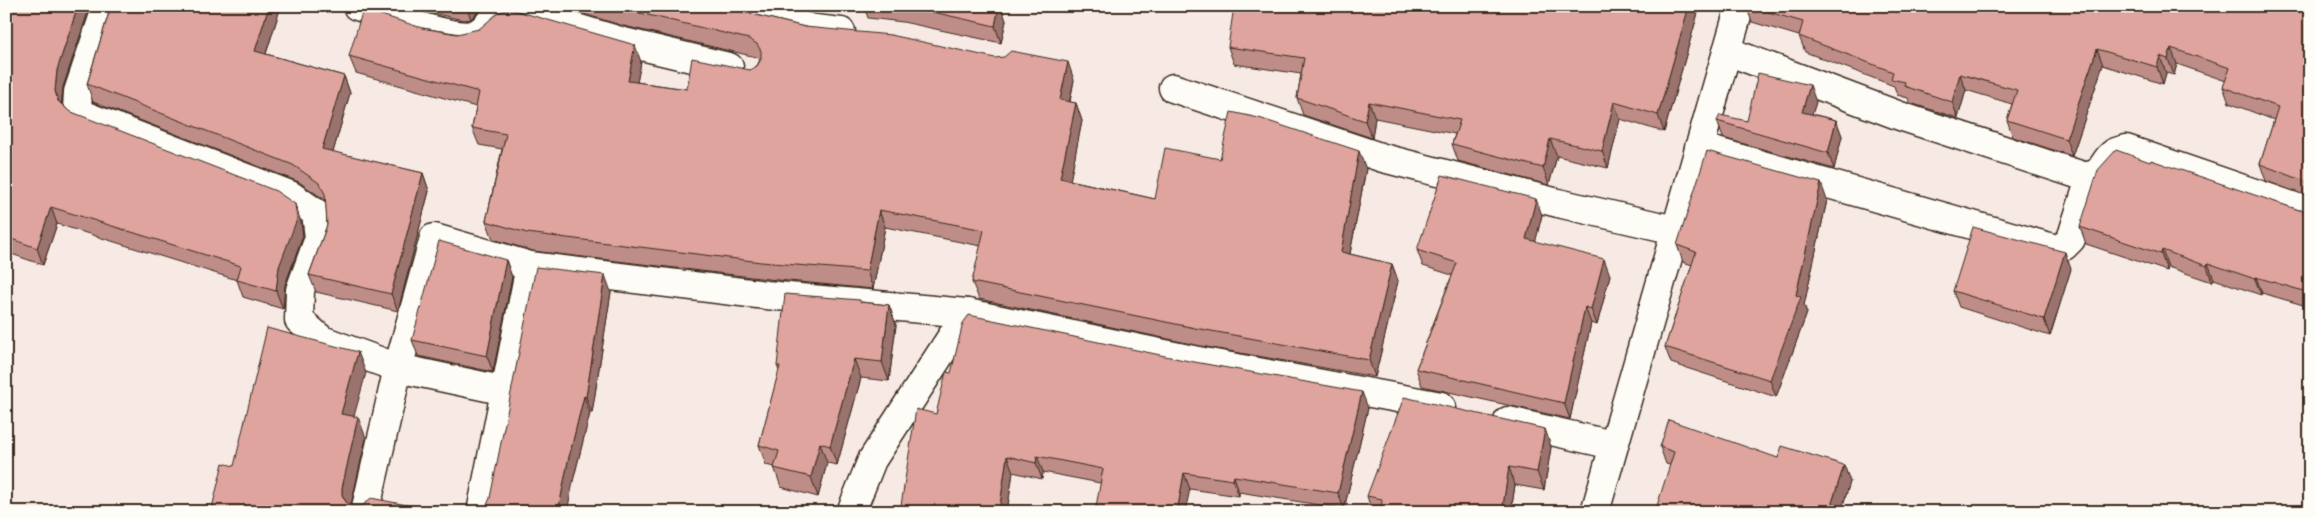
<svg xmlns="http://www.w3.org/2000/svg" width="2316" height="518" font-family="Itim,sans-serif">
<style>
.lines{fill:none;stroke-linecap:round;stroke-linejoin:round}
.minor-casing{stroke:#3b2a1e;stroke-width:31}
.minor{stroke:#fdfcf7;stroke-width:28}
.wall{fill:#bf8d87;stroke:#3b2a1e}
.shaded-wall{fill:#9b736e;stroke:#3b2a1e}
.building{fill:#dea49d;stroke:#3b2a1e}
</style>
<rect width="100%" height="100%" fill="#f7eae5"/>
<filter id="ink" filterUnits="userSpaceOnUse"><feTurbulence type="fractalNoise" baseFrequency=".02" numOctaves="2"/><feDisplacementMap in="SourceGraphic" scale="10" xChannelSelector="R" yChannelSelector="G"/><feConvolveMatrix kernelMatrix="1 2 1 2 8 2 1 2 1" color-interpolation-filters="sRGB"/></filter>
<g filter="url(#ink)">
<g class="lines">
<defs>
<g id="minor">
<path d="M107,6L78,92L77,109L81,114L290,195L316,213L319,238L300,290L299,320L322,340L398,368L506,391"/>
<path d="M357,6C382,14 450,40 473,35C491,30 490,9 518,11L620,41L729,67"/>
<path d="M718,6L815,29L841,32"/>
<path d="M1727,51L1900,116L2083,176C2105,176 2101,162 2114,153C2117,151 2123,150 2126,149L2310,212"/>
<path d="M1173,88L1383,158L1558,203L1675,230"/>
<path d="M1699,147L2056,249L2064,246L2071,239L2091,176"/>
<path d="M1508,421L1613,445"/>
<path d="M365,512L398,368L434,238L530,266L766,295L967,313L1198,361L1441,406"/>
<path d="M481,512L530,266"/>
<path d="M851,512L872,460L967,313"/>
<path d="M1595,512L1740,6"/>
</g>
</defs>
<use href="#minor" class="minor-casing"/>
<use href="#minor" class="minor"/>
</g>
<g class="wall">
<path d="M6,6H90L63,87L62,104L69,111L301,222L303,236L285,285L283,309L243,297L237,280L57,224L43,265L6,252Z"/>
<path d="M111,6H281L266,54L344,76L350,93L333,152L423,173L429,191L398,311L316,292L309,275L327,225L326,202L325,200L299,182L93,102L87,84Z"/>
<path d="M408,6H484L471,19L463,20L420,10Z"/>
<path d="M557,6H719L805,27L1074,80L1070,102L1076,103L1082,121L1070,180L1155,199L1220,159L1366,169L1350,254L1392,264L1398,281L1375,377L1201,346L979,299L972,282L981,246L885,227L873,289L768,279L533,251L493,239L486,221L502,149L479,145L472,128L476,107L356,73L349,56L422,28L641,62L637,82L687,89L750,70L757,66L760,59L756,57L624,26Z"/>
<path d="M787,6H807L806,11Z"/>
<path d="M864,6H1001L1006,21L1001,43L903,22L868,18Z"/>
<path d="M1700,6L1664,132L1620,119L1608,168L1557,156L1549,185L1458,161L1452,144L1455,134L1375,118L1372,138L1303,115L1297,98L1301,74L1234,64L1228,47L1549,12Z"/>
<path d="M1746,6H2310V197L2266,181L2260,164L2274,120L2229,103L2223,87L2226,81L2177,64L2174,75L2166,73L2163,84L2103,65L2072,156L2013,137L2007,120L2012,104L1966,90L1958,118L1910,103L1908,98L1897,95L1894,86L1805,52L1799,36L1752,22Z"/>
<path d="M1816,102L1812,114L1836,120L1842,136L1834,169L1723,138L1717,121H1747Z"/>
<path d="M2150,162L2299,210L2308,211L2310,210V307L2262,293L2261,295L2214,279L2212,282L2168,267L2167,271L2086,244L2080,227Z"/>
<path d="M1827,200L1804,305L1807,313L1776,397L1671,363L1665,347L1692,265L1683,262L1677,245Z"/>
<path d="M1542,215L1535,242L1610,275L1597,325L1591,323L1570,419L1422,386L1416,369L1452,275L1423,266L1417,250Z"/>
<path d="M506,260L512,277L493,372L418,356L412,340Z"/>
<path d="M2071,269L2050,336L1959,307L1953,291Z"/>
<path d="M611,292L592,413H590L574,477L484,512Z"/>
<path d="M861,302L889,305L896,325L889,381L861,378L837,465L827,463L818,497L781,487L774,467L766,465L759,445L779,371L777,366Z"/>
<path d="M951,373L1368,408L1344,509L1239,492V496L1190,489L1100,483L1043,472L1042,479L1013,472L1007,512H900Z"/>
<path d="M1545,429L1551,447L1544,490L1515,485L1511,512H1372L1367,496Z"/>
<path d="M1660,447L1778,458L1844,465L1850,482L1841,511L1666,464Z"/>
</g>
<g class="shaded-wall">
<path d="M78,6H90L63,87L61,108L65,119L55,91L57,70Z"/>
<path d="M269,6H281L261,69L255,51Z"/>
<path d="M466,6H484L471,19Z"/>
<path d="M999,6H1001L1006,21L1001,43L995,26Z"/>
<path d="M1689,6H1700L1664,132L1658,115Z"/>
<path d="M635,45L641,62L634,98L628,81Z"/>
<path d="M2171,48L2177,64L2174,75L2168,59Z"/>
<path d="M2097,49L2103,65L2072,156L2066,139Z"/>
<path d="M2160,56L2166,73L2163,84L2157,67Z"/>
<path d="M1068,62L1074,80L1066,118L1060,100Z"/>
<path d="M1960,74L1966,90L1958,118L1952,102Z"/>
<path d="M344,76L350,93L329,166L322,149Z"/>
<path d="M1810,85L1816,102L1808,128L1802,112Z"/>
<path d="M1369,102L1375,118L1372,138L1365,121Z"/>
<path d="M1614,102L1620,119L1608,168L1602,151Z"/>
<path d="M1076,103L1082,121L1067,196L1060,178Z"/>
<path d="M1836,120L1842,136L1834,169L1828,153Z"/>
<path d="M1550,139L1557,156L1549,185L1543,168Z"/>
<path d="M1359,151L1366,169L1347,269L1341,252Z"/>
<path d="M423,173L429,191L398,311L391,294Z"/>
<path d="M1821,183L1827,200L1804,305L1807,313L1776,397L1770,380L1796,295Z"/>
<path d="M1536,199L1542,215L1532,256L1526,239Z"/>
<path d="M295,204L301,222L303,236L285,285L283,309L276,291L279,267Z"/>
<path d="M51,207L57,224L43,265L37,248Z"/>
<path d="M879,210L885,227L873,289L867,271Z"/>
<path d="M2162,250L2168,267L2167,271L2161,254Z"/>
<path d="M2065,252L2071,269L2050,336L2044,319Z"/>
<path d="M1604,259L1610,275L1597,325L1591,309Z"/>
<path d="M506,260L512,277L493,372L487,356Z"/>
<path d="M2208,263L2214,279L2212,282L2207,266Z"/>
<path d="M1392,264L1398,281L1375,377L1369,360Z"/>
<path d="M605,275L611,292L592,413L586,397Z"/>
<path d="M2256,277L2262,293L2261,295L2255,279Z"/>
<path d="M889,305L896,325L889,381L882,362Z"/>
<path d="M1585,307L1591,323L1570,419L1564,403Z"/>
<path d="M358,352L366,373L349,434L341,414Z"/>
<path d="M854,359L861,378L837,465L830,446Z"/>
<path d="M1362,392L1368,408L1344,509L1338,493Z"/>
<path d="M584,396L590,413L574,477L567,512H558L568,461Z"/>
<path d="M358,417L366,438L350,509L342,495V488Z"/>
<path d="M1545,429L1551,447L1544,490L1537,472Z"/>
<path d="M820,443L827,463L818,497L811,477Z"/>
<path d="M1007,456L1013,472L1007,512H999Z"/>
<path d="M1037,456L1043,472L1042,479L1036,463Z"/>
<path d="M1844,465L1850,482L1841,512L1830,509Z"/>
<path d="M1509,467L1515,485L1511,512H1502Z"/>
<path d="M1184,473L1190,489L1185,512H1177Z"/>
<path d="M1234,476L1239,492V496L1233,480Z"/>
</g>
<g class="building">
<path d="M6,6H78L57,70L55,91L58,101L69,111L276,191L295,204L297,219L279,267L276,291L237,280L241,266L51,207L37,248L6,237Z"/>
<path d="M111,6H269L255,51L344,76L322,149L423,173L391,294L309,275L327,225L325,194L319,183L293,165L87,84Z"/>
<path d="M610,6H719L805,27L891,35L995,58L1004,57L1011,51L1068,62L1060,100L1076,103L1060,178L1155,199L1165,148L1220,159L1231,112L1259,118L1359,151L1341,252L1392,264L1369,360L1195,328L972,282L984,230L879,210L867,271L761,262L527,233L486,221L506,134L472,128L479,92L349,56L363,9L422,28L457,34L479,29L499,12L510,9L635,45L628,81L687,89L692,58L750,70L757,66L761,59V51L757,44L749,39Z"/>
<path d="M906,6H999L995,26Z"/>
<path d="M1234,6H1520L1549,12L1550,6H1689L1658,115L1614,102L1602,151L1550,139L1543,168L1452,144L1460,120L1369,102L1365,121L1297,98L1304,58L1228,47Z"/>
<path d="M1748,6H2310V183L2260,164L2278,107L2223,87L2230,68L2171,48L2168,59L2160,56L2157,67L2097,49L2066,139L2007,120L2017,90L1960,74L1952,102L1904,86L1905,82L1891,79L1893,72L1799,36L1803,22Z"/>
<path d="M1758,73L1810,85L1802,112L1836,120L1828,153L1717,121L1720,115L1747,121Z"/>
<path d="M2116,150L2150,162L2151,160L2299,210L2308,211L2310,210V293L2256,277L2255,279L2208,263L2207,266L2162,250L2161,254L2080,227L2098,170Z"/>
<path d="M1707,151L1821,183L1796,295L1801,297L1770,380L1665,347L1696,252L1677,245Z"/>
<path d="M1442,175L1536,199L1526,239L1604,259L1591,309L1585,307L1564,403L1416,369L1457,263L1417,250Z"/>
<path d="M1973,227L2065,252L2044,319L1953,291Z"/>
<path d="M439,241L506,260L487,356L412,340Z"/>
<path d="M536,267L605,275L586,397L584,396L568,461L558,512H484L490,498Z"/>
<path d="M785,294L860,300V302L889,305L882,362L854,359L830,446L820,443L811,477L774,468L779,451L759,445L780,366H777Z"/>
<path d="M969,315L1189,361L1362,392L1338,493L1234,476L1233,480L1184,473L1177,512H1095L1103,469L1037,456L1036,463L1007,456L999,512H900L916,409L936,414L946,372L951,373L963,323Z"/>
<path d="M267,328L358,352L341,414L358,417L342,488V495L346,502L353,506H362L371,498L437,511V512H211L223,463L234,466Z"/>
<path d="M1404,397L1545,429L1537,472L1509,467L1502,512H1381L1382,499L1367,496Z"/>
<path d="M1669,420L1778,458L1782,446L1844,465L1830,509L1842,512H1655L1674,452L1660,447Z"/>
</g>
</g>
<rect width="2316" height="518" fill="none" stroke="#fdfcf7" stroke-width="25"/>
<rect x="12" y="12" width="2291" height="493" fill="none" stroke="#3b2a1e" stroke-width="2" filter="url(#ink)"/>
</svg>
